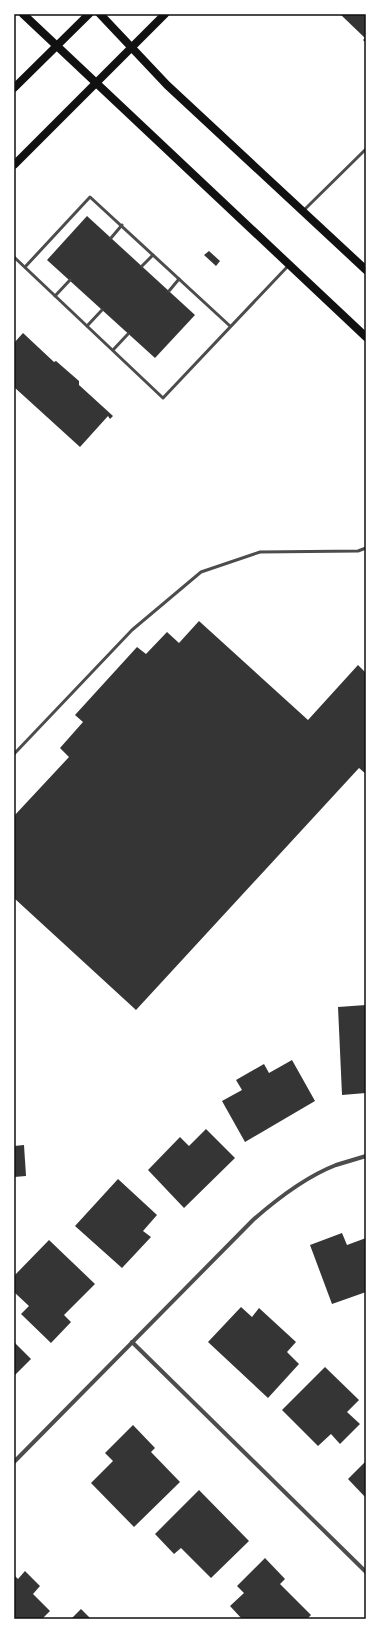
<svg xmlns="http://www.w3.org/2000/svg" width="380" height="1633" font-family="Poppins,sans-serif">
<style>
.building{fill:#353535}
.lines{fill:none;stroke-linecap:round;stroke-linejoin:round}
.service{stroke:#4c4c4c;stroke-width:3}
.minor{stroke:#4c4c4c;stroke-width:4}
.secondary{stroke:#111;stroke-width:8}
.neatline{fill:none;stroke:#111;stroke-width:1.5}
</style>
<rect width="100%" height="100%" fill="#fff"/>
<g class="building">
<path d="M342,14H366V43L363,40L365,38L341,15Z"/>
<path d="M87,216L195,315L155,358L47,260Z"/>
<path d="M209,251L220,261L216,266L204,255Z"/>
<path d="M23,333L54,362L56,361L79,381V385L113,416L110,419L108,416L80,447L14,387V343Z"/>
<path d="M199,621L308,720L358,665L366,673V774L359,768L136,1010L14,898V816L69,757L60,748L83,722L75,715L137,647L146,654L167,632L179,643Z"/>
<path d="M366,1005V1093L342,1095L338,1007Z"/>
<path d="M292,1060L315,1101L245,1142L222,1101L242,1090L236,1080L264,1064L269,1073Z"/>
<path d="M206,1129L235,1158L184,1208L148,1170L180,1137L189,1146Z"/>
<path d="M24,1145L26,1176L14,1177V1146Z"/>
<path d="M118,1179L157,1215L143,1231L151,1237L122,1268L75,1226Z"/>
<path d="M342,1233L347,1245L366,1238V1292L332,1304L310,1245Z"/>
<path d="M49,1240L95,1284L64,1315L71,1322L51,1343L21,1314L29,1306L14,1292V1276Z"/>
<path d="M241,1307L252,1317L259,1308L296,1342L287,1352L299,1364L268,1398L208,1342Z"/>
<path d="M14,1342L31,1359L14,1376Z"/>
<path d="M325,1367L359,1400L347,1412L360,1424L340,1444L331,1434L318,1446L282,1410Z"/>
<path d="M133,1425L155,1448L151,1452L180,1482L134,1527L91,1483L113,1461L105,1453Z"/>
<path d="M366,1461V1498L348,1479Z"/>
<path d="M199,1490L249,1541L211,1578L181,1548L174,1554L155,1534Z"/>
<path d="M265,1558L285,1579L280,1584L311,1615L307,1619H242L230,1606L244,1593L237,1586Z"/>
<path d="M25,1571L40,1586L33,1594L50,1611L42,1619H14V1575L18,1579Z"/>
<path d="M81,1609L91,1619H71Z"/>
</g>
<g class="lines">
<g class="service">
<path d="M303,211L366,149"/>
<path d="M111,238L122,225"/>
<path d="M14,257L163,398L288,266"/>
<path d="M142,266L153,255"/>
<path d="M25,267L90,197L230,326"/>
<path d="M169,291L179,279"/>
<path d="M55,296L70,280"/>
<path d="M87,326L102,310"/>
<path d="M113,350L128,334"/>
<path d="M14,754L132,630L201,572L260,552L358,551L366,548"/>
</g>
<g class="minor">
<path d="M132,1342L366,1572"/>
<path d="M14,1462L253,1220C278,1198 305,1177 336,1165C346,1162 356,1159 366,1156"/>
</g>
<g class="secondary">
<path d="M23,14L366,337"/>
<path d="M100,14L167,85L366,270"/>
<path d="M14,88L89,14"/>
<path d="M14,165L165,14"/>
</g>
</g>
<rect width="380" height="1633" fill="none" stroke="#ffffff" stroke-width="30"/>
<rect x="15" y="15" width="350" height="1603" class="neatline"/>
</svg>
